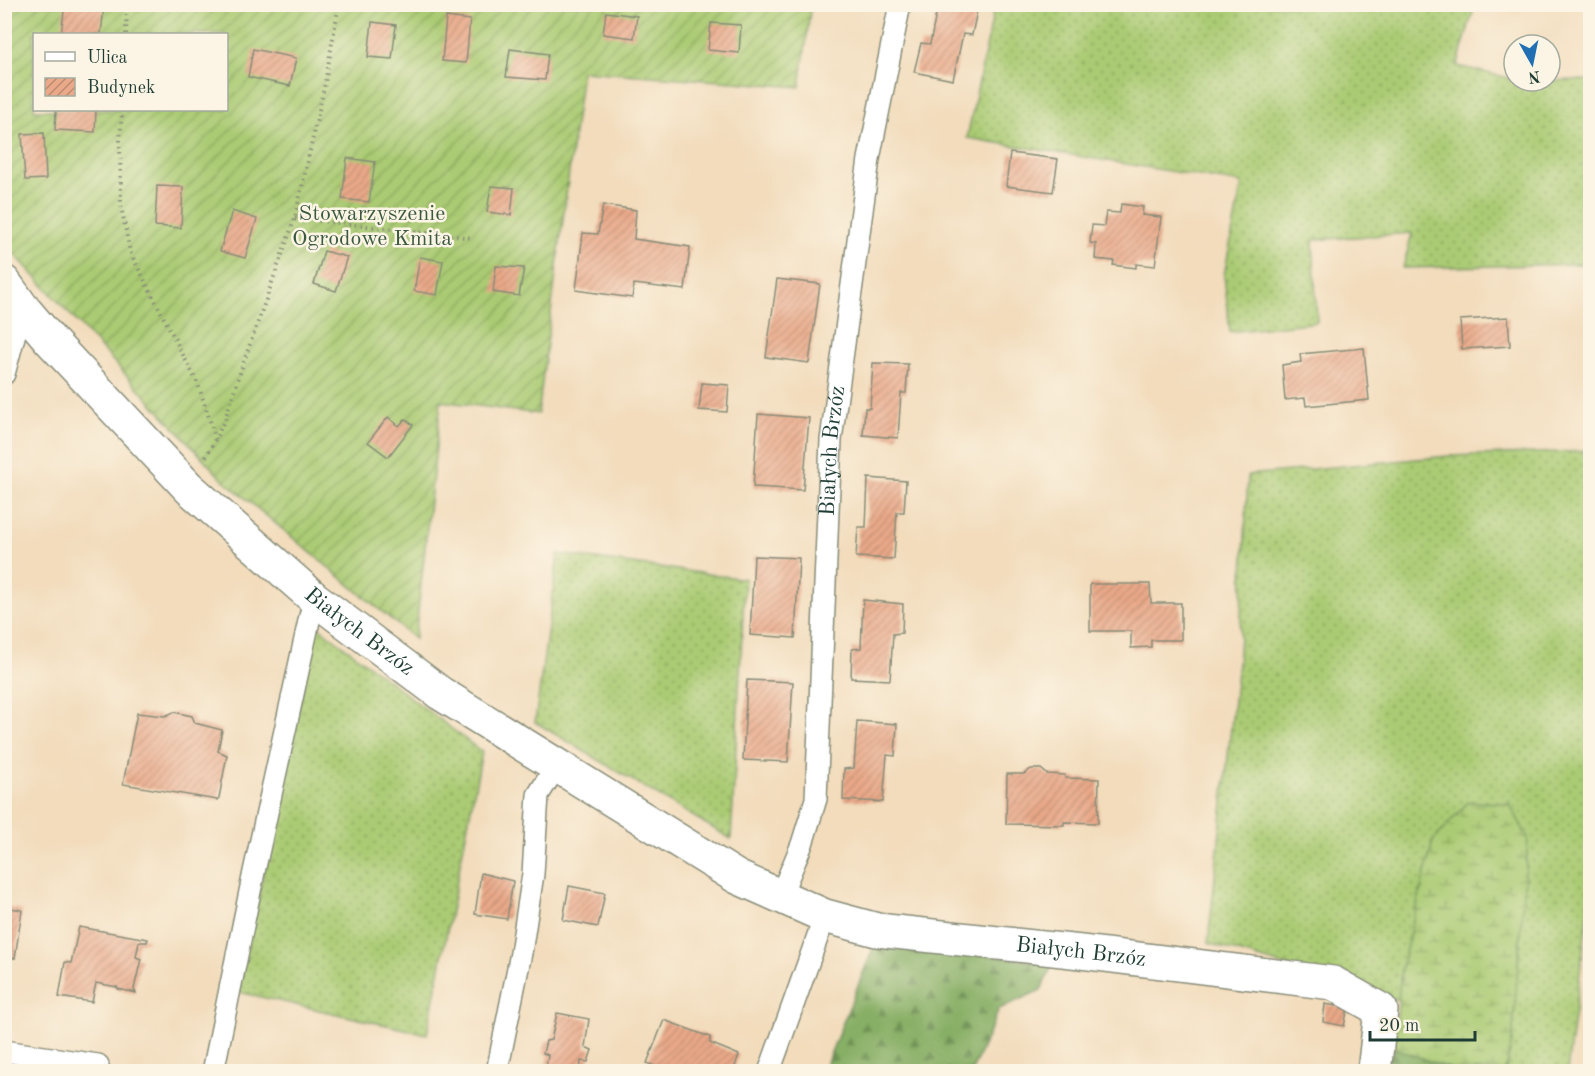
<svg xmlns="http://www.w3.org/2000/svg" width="1595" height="1076" font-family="'Old Standard TT',serif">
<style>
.grass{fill:url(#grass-dots);stroke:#648454;stroke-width:1.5}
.forest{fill:url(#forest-firs);stroke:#53764c;stroke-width:1.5}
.wetland{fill:url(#wetland-marsh);stroke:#648454;stroke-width:1.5}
.garden{fill:url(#garden-furrows);stroke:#648454;stroke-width:1.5;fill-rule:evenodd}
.building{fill:url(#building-hatch)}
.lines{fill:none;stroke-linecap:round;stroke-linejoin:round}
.service-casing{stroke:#888c78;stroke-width:24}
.minor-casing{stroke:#888c78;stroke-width:36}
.path{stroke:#888c78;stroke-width:4;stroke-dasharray:1.5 4.5;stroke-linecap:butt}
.service{stroke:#fff;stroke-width:21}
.minor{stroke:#fff;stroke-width:33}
.labels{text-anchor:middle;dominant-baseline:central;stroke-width:5;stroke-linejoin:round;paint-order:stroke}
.park-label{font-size:22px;fill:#3b5941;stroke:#fcf5e5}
.street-label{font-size:22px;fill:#1f3d34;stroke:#fcf5e5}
</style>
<defs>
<pattern id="grass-dots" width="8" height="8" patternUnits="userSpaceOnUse" patternTransform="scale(1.5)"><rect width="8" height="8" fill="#aacb73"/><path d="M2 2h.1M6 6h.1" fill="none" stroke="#8aa65f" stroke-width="1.8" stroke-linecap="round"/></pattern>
<pattern id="forest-firs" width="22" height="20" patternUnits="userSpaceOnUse" patternTransform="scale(1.5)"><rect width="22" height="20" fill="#87af65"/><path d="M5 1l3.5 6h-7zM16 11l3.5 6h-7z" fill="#6e9054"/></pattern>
<pattern id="wetland-marsh" width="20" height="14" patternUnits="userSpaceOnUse" patternTransform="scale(1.5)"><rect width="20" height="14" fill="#aacb73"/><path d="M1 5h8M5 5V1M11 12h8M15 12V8" fill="none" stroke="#8aa65f"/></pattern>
<pattern id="garden-furrows" width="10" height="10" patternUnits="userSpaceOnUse" patternTransform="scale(1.5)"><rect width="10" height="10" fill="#aacb73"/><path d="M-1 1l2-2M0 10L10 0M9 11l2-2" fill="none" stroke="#8aa65f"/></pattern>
<pattern id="building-hatch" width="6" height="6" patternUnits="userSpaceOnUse" patternTransform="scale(1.5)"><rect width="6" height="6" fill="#eaa989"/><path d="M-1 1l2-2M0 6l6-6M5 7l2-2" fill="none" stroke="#bd8b71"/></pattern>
</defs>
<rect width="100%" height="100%" fill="#fcf5e5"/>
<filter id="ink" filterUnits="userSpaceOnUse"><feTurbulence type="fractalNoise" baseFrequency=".0167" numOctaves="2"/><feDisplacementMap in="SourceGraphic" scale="12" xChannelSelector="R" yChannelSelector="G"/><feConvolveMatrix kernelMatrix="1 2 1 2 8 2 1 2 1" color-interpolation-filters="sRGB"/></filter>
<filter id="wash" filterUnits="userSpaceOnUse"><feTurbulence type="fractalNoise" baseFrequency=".008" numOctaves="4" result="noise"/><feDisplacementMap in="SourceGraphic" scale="24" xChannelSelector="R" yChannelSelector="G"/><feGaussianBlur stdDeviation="1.35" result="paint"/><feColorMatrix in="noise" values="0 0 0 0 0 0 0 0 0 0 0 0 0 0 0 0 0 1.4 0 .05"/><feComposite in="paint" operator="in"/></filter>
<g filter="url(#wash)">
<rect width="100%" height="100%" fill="#f2dcbc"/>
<g class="grass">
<path d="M995,5H1475L1457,66L1514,79V81L1590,80V312L1584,264L1403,268L1412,233L1313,240L1317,322L1230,332L1224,275L1242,183L967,138Z"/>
<path d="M1590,451V897L1567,1071H1505L1512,1041L1433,841L1398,1000L1208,943L1239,653L1248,475L1448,456Z"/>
<path d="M558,554L745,579L731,839L535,722Z"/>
<path d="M316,625L482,752L427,1034L238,992Z"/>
</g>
<g class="forest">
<path d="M876,941L1053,964L1041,990L999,1009L972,1071L823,1072Z"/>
<path d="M1394,1048L1457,1071L1382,1072Z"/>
</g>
<path class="wetland" d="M1468,802L1509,803L1528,838L1512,1041L1505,1071H1457L1394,1048L1401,969L1433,841Z"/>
<path class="garden" d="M5,5H811L800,87L582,71L538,414L441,401L415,639L222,479L5,244ZM34,34H226V110H34Z"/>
<g id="blocks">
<g class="building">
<path d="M65,4L104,7L101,34H61Z"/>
<path d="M938,4H971L978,6L972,35L963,34L953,80L914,72L921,43L930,44Z"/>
<path d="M606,12L637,16L634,38L603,34Z"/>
<path d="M446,17L470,20L466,63L442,61Z"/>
<path d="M372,22L396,25L392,59L368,57Z"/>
<path d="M711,23L741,25L739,53L708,50Z"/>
<path d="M253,49L296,58L290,86L248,77Z"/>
<path d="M510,49L548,54L545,80L506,77Z"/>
<path d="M56,110H96L95,132L55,130Z"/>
<path d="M44,133L46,179L25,180L22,134Z"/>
<path d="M1010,153L1058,159L1053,192L1006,186Z"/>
<path d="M347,158L375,162L369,202L342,199Z"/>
<path d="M157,186L183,187L181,228L155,226Z"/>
<path d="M491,186L514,188L511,215L487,212Z"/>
<path d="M1121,204L1143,207L1142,215L1161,217L1155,266L1136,264V268L1113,265L1114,261L1095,259L1096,244L1090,243L1092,225L1104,226L1106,212L1120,213Z"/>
<path d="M603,205L636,210L634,239L690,247L685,290L634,284L632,298L576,290L583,233L598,234Z"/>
<path d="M232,211L257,219L245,258L220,251Z"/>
<path d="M324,251L347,257L336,291L314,284Z"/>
<path d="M420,257L443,261L437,295L414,291Z"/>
<path d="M496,266L524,268L519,296L493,292Z"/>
<path d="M777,279L820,284L809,363L766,357Z"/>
<path d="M1508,317L1510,346L1462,349L1460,320Z"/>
<path d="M1364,348L1369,400L1306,406L1305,398L1285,400L1282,365L1301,362L1300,354Z"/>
<path d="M873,363L908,364L906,393H901L898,438L863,435L865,408H870Z"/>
<path d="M702,383L729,385L727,412L699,410Z"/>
<path d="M758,414L809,418L803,490L753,487Z"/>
<path d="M388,417L399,426L405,419L413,425L388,457L368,442Z"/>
<path d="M868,478L906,481L904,512H897L894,559L856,557L858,527H866Z"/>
<path d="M754,556L799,558L795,638L750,635Z"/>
<path d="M1090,584H1150L1151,603H1181V640H1151V647L1131,648V631H1090Z"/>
<path d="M863,600L903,604L902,633L893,634L890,680L851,678L852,649L861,648Z"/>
<path d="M747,680L793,682L788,762L743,760Z"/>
<path d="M174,712L192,716L195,723L222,730L218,751L227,755L219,798L217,800L123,784L137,713L165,716Z"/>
<path d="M857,721L897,724L895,756L887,755L883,802L843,800L844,769L854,768Z"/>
<path d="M1031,769H1041L1047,774L1065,775V778L1099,779L1098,823L1064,822V825L1006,824L1007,774H1024Z"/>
<path d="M481,873L513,881L507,919L475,914Z"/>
<path d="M569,886L605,893L598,927L563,920Z"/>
<path d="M4,907L22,910L15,958L4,956Z"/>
<path d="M79,927L148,939L147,942H139L136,957L141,959L134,989L136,993L118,989L117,987L96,983L92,1002L59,997L65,962L71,963Z"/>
<path d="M1325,1004L1348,1008L1344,1026L1323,1022Z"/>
<path d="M557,1013L589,1019L585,1047L592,1050L588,1062L581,1061L580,1072H560L546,1068L548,1055L543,1053L546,1041L551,1040Z"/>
<path d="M664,1020L710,1037V1043L739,1055L733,1072H670L647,1063Z"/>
</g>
</g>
</g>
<g filter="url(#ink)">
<use href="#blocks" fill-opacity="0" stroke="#888c78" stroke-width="1.5"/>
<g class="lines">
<defs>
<g id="service">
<path d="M4,374L22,307"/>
<path id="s1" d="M780,897L802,844L816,799L831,440L869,159L900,4"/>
<path d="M4,1051L98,1065"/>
<path d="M213,1072L254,872L314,598"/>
<path d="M497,1072L521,953L533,874L538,795L557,765"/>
<path d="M769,1072L825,916"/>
</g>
<g id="minor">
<path id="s2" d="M4,282L22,307L51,341L189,488L314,598L440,693L737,877L825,916L877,930L1081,952L1333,983L1381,1010L1374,1072"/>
</g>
</defs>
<use href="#service" class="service-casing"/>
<use href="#minor" class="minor-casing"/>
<g class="path">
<path d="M126,34L127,4"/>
<path d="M122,110L120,141L121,206L130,252L198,384L216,439"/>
<path d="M295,218L473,238"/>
<path d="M206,457L224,422L244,361L295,218L325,83L339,4"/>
</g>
<use href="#service" class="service"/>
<use href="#minor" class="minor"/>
</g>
</g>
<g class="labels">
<g class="park-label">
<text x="372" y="214">Stowarzyszenie<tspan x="372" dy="25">Ogrodowe Kmita</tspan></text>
</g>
<g class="street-label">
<text stroke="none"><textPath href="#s1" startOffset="453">Białych Brzóz</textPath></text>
<text stroke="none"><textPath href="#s2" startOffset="500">Białych Brzóz</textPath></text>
<text stroke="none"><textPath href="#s2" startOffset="1306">Białych Brzóz</textPath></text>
</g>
</g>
<rect width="1595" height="1076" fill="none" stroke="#fcf5e5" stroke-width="24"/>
<rect x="33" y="33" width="195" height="78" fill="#fcf5e5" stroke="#a4ab9e" stroke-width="1.5"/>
<rect x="45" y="52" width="30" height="9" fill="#ffffff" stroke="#a4ab9e" stroke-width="1.5"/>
<text x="87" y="63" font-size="18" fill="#1f3d34">Ulica</text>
<rect x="45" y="78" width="30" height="18" fill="url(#building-hatch)" stroke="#a4ab9e" stroke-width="1.5"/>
<text x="87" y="93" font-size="18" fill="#1f3d34">Budynek</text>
<g transform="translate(1532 63) rotate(171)"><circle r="28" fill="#fcf5e5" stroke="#a4ab9e" stroke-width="1.5"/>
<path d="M0-4.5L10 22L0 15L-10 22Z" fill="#1f6fb2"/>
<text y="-9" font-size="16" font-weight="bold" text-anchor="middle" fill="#1f3d34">N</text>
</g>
<path d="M1370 1031v9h105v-9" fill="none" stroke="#1f3d34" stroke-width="3"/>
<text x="1379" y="1031" font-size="18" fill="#1f3d34" stroke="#fcf5e5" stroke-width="4.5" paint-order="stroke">20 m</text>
</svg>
